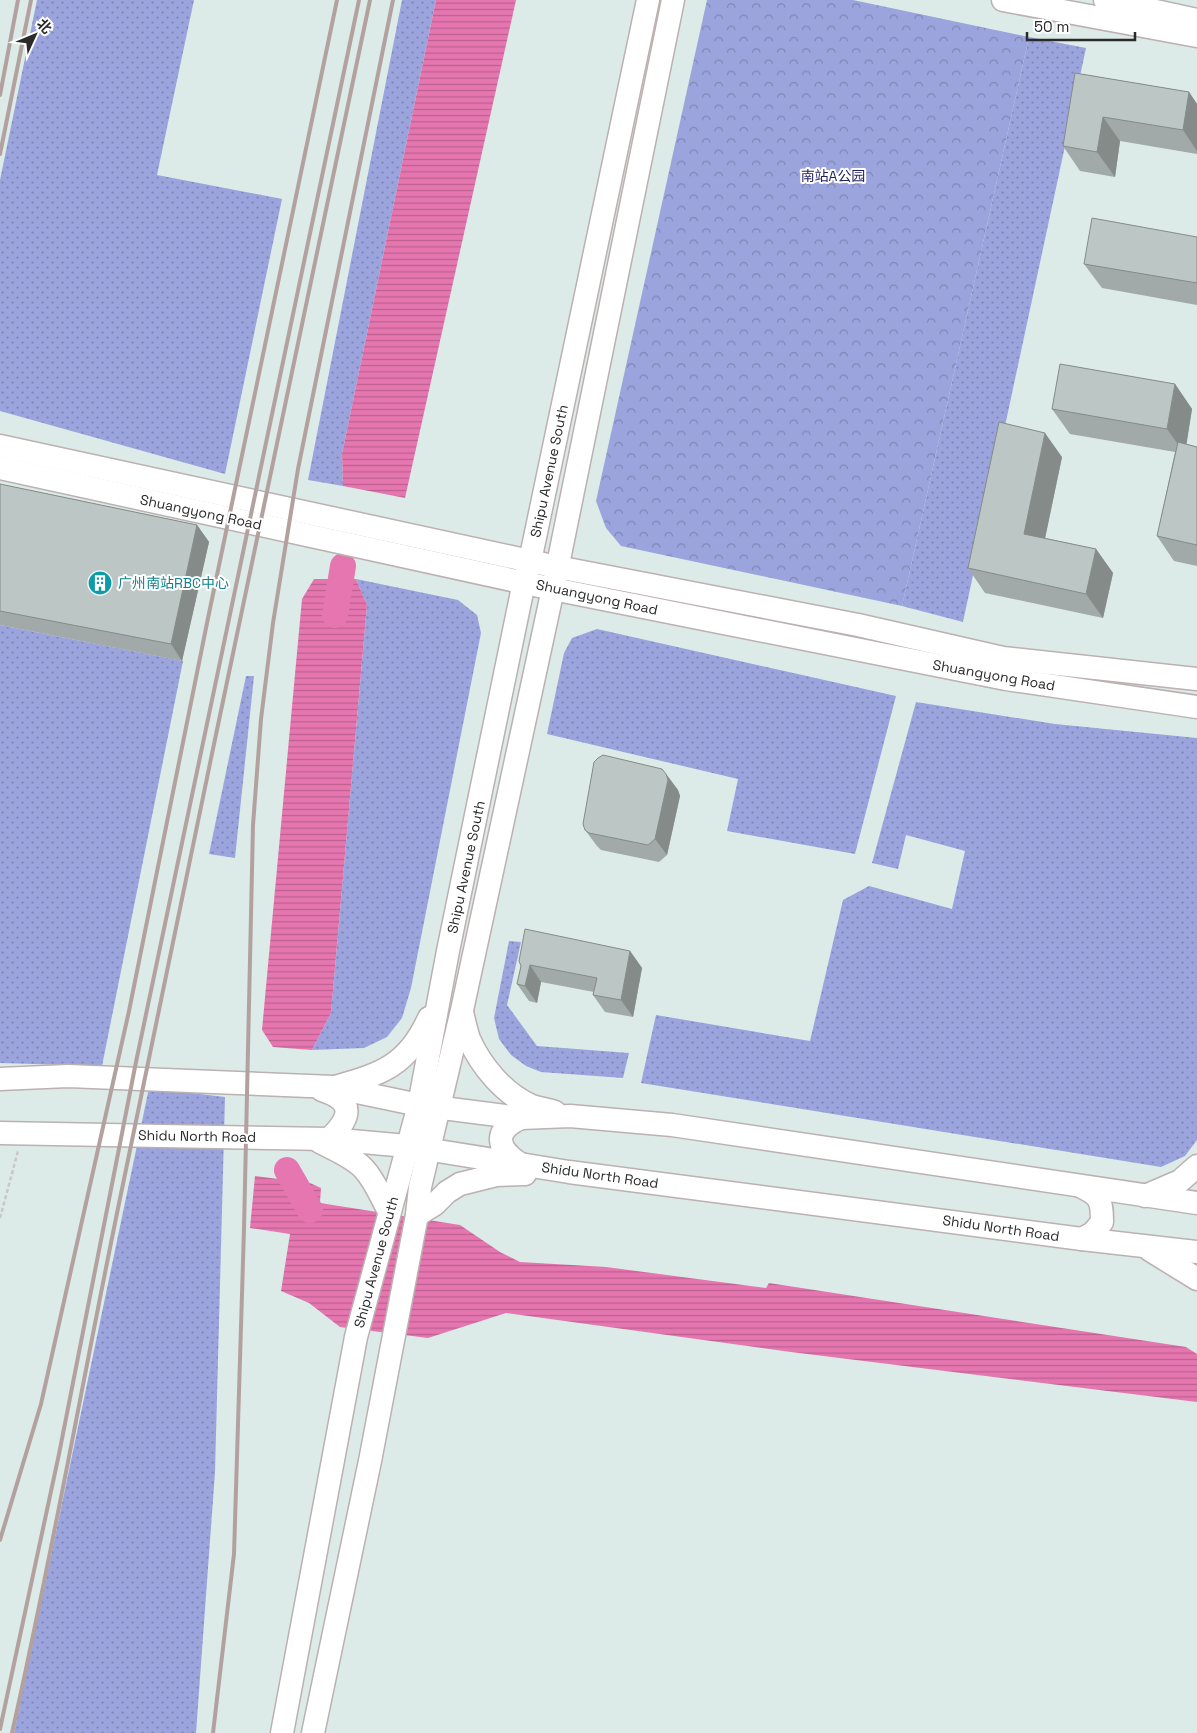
<svg xmlns="http://www.w3.org/2000/svg" width="1197" height="1733" font-family="'Space Grotesk','Noto Sans SC',sans-serif">
<style>
.grass{fill:url(#grass-dots)}
.park{fill:url(#park-crowns)}
.water{fill:url(#water-rules)}
.lines{fill:none;stroke-linecap:round;stroke-linejoin:round}
.river{stroke:#e676b0;stroke-width:26}
.secondary-casing{stroke:#bcb0b0;stroke-width:25}
.path{stroke:#c8c8c8;stroke-width:2.5;stroke-dasharray:4 2.5;stroke-linecap:butt}
.secondary{stroke:#fff;stroke-width:22}
.rail{stroke:#b3a1a0;stroke-width:4}
.wall{fill:#a2aaa9}
.shaded-wall{fill:#848b89}
.building{fill:#bcc6c4;stroke:#848b89}
.labels{text-anchor:middle;dominant-baseline:central;stroke-width:4;stroke-linejoin:round;paint-order:stroke}
.park-label{font-size:14px;fill:#201f61;stroke:#fff}
.street-label{font-size:14px;fill:#2a2a2a;stroke:#fff}
.culture-label{font-size:14px;fill:#0d838f;stroke:#fff;text-anchor:start}
</style>
<defs>
<pattern id="grass-dots" width="8" height="8" patternUnits="userSpaceOnUse" patternTransform="scale(1.25)"><rect width="8" height="8" fill="#9ca4de"/><path d="M2 2h.1M6 6h.1" fill="none" stroke="#7f86b4" stroke-width="1.8" stroke-linecap="round"/></pattern>
<pattern id="park-crowns" width="20" height="18" patternUnits="userSpaceOnUse" patternTransform="scale(1.25)"><rect width="20" height="18" fill="#9ca4de"/><path d="M2 6a3 3 0 1 1 6 0M12 15a3 3 0 1 1 6 0" fill="none" stroke="#7f86b4"/></pattern>
<pattern id="water-rules" width="6" height="5" patternUnits="userSpaceOnUse" patternTransform="scale(1.25)"><rect width="6" height="5" fill="#e676b0"/><path d="M0 2.5h6" fill="none" stroke="#bb618f"/></pattern>
</defs>
<rect width="100%" height="100%" fill="#dcebe8"/>
<g class="grass">
<path d="M37,0H194L157,175L282,199L225,474L0,411V180Z"/>
<path d="M402,0H436L342,454L343,486L308,480Z"/>
<path d="M1029,37L1086,48L963,622L902,606Z"/>
<path d="M356,579L458,600L477,615L481,633L411,988L402,1018L387,1037L364,1048L312,1050L331,1013L367,605Z"/>
<path d="M0,625L183,661L102,1066L0,1063Z"/>
<path d="M597,629L896,696L855,854L727,831L738,779L547,734L564,653L572,638Z"/>
<path d="M246,676H254L235,858L209,854Z"/>
<path d="M916,702L1055,724L1197,738V1140L1185,1156L1161,1167L641,1083L656,1015L810,1041L843,900L869,886L952,909L965,851L906,835L898,869L872,863Z"/>
<path d="M509,941L521,942L507,1005L537,1046L629,1053L623,1078L541,1072L526,1066L511,1055L499,1039L494,1018Z"/>
<path d="M149,1088L225,1097L215,1472L196,1733H14Z"/>
</g>
<path class="park" d="M707,0H853L1029,37L902,606L621,546L606,528L596,501Z"/>
<g class="water">
<path d="M436,0H516L405,498L343,486L342,454Z"/>
<path d="M314,579H356L367,605L331,1013L312,1050L273,1047L262,1030L302,599Z"/>
<path d="M255,1176L310,1183L321,1188L320,1203L460,1225L500,1252L520,1262L606,1267L766,1288L769,1283L1186,1347L1197,1354V1402L791,1352L506,1313L428,1338L340,1327L309,1303L281,1291L290,1234L250,1228Z"/>
</g>
<g class="lines">
<g class="river">
<path d="M335,615L343,566"/>
<path d="M287,1170L310,1210"/>
</g>
<defs>
<g id="secondary">
<path d="M1003,0L1197,36"/>
<path d="M1105,0L1197,20"/>
<path d="M0,446L557,567L858,625L1003,658L1197,679"/>
<path d="M0,468L553,589L1006,679L1197,707"/>
<path d="M462,1012C464,1021 466,1030 469,1039C481,1066 504,1094 532,1106C539,1108 548,1110 555,1112"/>
<path d="M0,1079L68,1076L333,1087L419,1105L521,1118L570,1116L672,1125L1197,1203"/>
<path d="M335,1087C382,1074 408,1065 429,1018"/>
<path d="M322,1090C356,1101 351,1118 329,1139"/>
<path d="M0,1133L329,1139L407,1146L569,1172L1082,1239L1197,1252"/>
<path d="M320,1142C335,1150 353,1157 364,1169C375,1181 381,1197 389,1211"/>
<path d="M520,1164C496,1148 493,1131 521,1118"/>
<path d="M1145,1196L1180,1181L1197,1166"/>
<path d="M417,1215L435,1204L447,1192L460,1184L496,1175L525,1174"/>
<path d="M1082,1239L1093,1233L1102,1222C1102,1202 1101,1196 1082,1187"/>
<path d="M1150,1250L1197,1279"/>
<path d="M282,1733L356,1337L419,1105L448,951L524,582L530,561L648,0"/>
<path d="M313,1733L370,1461L417,1215L420,1187L462,1010L553,589L673,0"/>
</g>
</defs>
<use href="#secondary" class="secondary-casing"/>
<path class="path" d="M0,1218L18,1151"/>
<use href="#secondary" class="secondary"/>
<g class="rail">
<path d="M0,95L18,0"/>
<path d="M0,154L31,0"/>
<path d="M0,1540L41,1404L129,1011L207,623L337,0"/>
<path d="M0,1729L59,1454L136,1062L359,0"/>
<path d="M12,1733C53,1551 85,1367 123,1184C204,789 287,395 370,0"/>
<path d="M213,1733L234,1554L244,1229L253,825L261,719L273,623L298,469L393,0"/>
</g>
</g>
<g class="wall">
<path d="M1075,73L1189,92L1197,104V154L1120,141L1115,177L1080,171L1063,146Z"/>
<path d="M1197,237V305L1102,288L1084,264Z"/>
<path d="M1175,384L1192,409L1186,444L1197,447V566L1174,561L1157,536L1175,452L1070,434L1052,409Z"/>
<path d="M1062,457L1045,538L1096,549L1113,573L1103,618L985,593L968,568Z"/>
<path d="M0,484L197,525L209,542L182,661L0,625Z"/>
<path d="M666,774L678,790L680,796L667,855L659,862L601,850L597,846L585,830Z"/>
<path d="M630,951L642,968L633,1017L605,1012L593,995L594,992L541,982L537,1003L529,1001L517,984L521,966Z"/>
</g>
<g class="shaded-wall">
<path d="M1189,92L1197,104V151L1183,130Z"/>
<path d="M1103,117L1120,141L1115,177L1097,152Z"/>
<path d="M1175,384L1192,409L1185,454L1167,429Z"/>
<path d="M1045,433L1062,457L1041,558L1024,534Z"/>
<path d="M197,525L209,542L182,661L171,644Z"/>
<path d="M1096,549L1113,573L1103,618L1086,594Z"/>
<path d="M666,774L678,790L680,796L667,855L655,839Z"/>
<path d="M630,951L642,968L633,1017L621,1000Z"/>
<path d="M530,965L541,982L537,1003L525,986Z"/>
</g>
<g class="building">
<path d="M1075,73L1189,92L1183,130L1103,117L1097,152L1063,146Z"/>
<path d="M1092,218L1197,237V283L1084,264Z"/>
<path d="M1060,364L1175,384L1167,429L1052,409Z"/>
<path d="M999,422L1045,433L1024,534L1096,549L1086,594L968,568Z"/>
<path d="M1178,442L1197,447V545L1157,536Z"/>
<path d="M0,484L197,525L171,644L0,611Z"/>
<path d="M603,755L662,769L666,774L668,780L655,839L648,845L589,833L585,830L583,824L594,762L598,758Z"/>
<path d="M525,929L630,951L621,1000L593,995L597,978L530,965L525,986L517,984L521,966L519,961Z"/>
</g>
<defs>
<symbol id="building-disc" viewBox="-11 -11 22 22"><circle r="9.5" fill="#0f9aa8" stroke="#fff"/><path d="M-4-6H4V6H1V3H-1V6H-4ZM-2.5-4.3h1.7v1.8h-1.7ZM.8-4.3h1.7v1.8H.8ZM-2.5-1h1.7V.8h-1.7ZM.8-1h1.7V.8H.8Z" fill="#fff"/></symbol>
</defs>
<g fill-rule="evenodd">
<use href="#building-disc" x="86" y="569" width="28" height="28"/>
</g>
<g class="labels">
<g class="park-label">
<text x="833" y="176">南站A公园</text>
</g>
<g class="street-label">
<text transform="translate(549 471) rotate(-78)">Shipu Avenue South</text>
<text transform="translate(201 512) rotate(12)">Shuangyong Road</text>
<text transform="translate(597 597) rotate(12)">Shuangyong Road</text>
<text transform="translate(994 675) rotate(10)">Shuangyong Road</text>
<text transform="translate(466 867) rotate(-78)">Shipu Avenue South</text>
<text transform="translate(197 1136) rotate(1)">Shidu North Road</text>
<text transform="translate(600 1175) rotate(8)">Shidu North Road</text>
<text transform="translate(1001 1228) rotate(8)">Shidu North Road</text>
<text transform="translate(376 1262) rotate(-75)">Shipu Avenue South</text>
</g>
<g class="culture-label">
<text x="118" y="583">广州南站RBC中心</text>
</g>
</g>
<g transform="translate(35 35) rotate(46)" stroke="#ffffff" stroke-width="4" paint-order="stroke">
<path d="M0-4L9 19L0 12L-9 19Z" fill="#2a2a2a"/>
<text y="-8" font-size="14" font-weight="bold" text-anchor="middle" fill="#2a2a2a">北</text>
</g>
<path d="M1027 32v8h108v-8" fill="none" stroke="#2a2a2a" stroke-width="2.5"/>
<text x="1034" y="32" font-size="15" fill="#2a2a2a" stroke="#ffffff" stroke-width="4" paint-order="stroke">50 m</text>
</svg>
